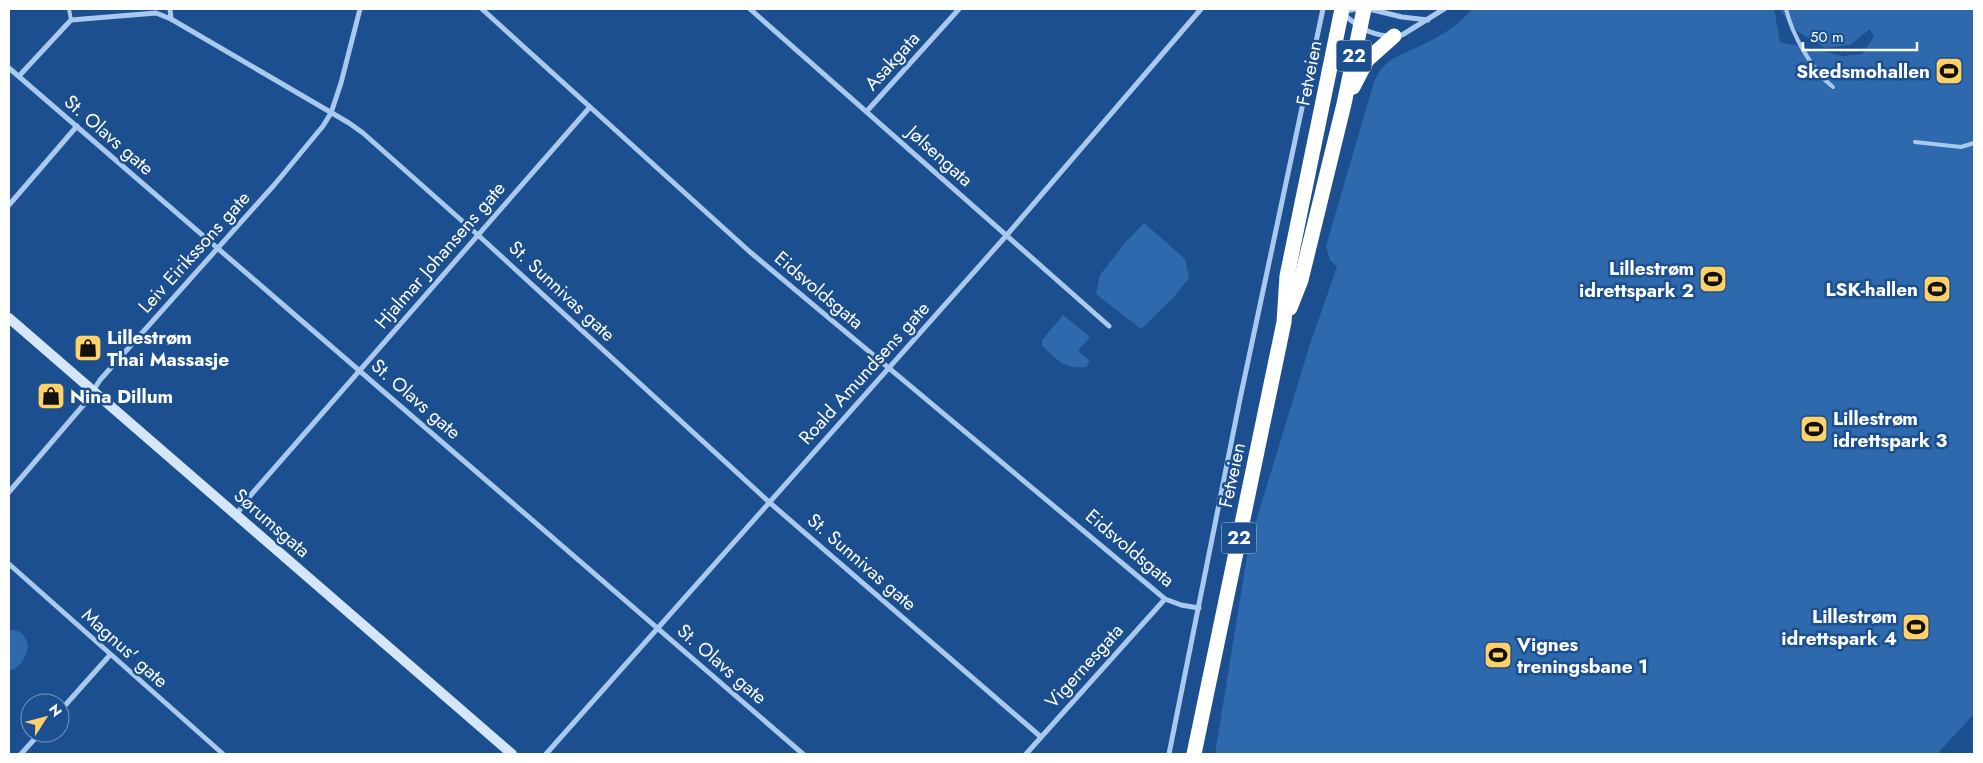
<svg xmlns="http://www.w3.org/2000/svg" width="1983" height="763" font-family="Jost,sans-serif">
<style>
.green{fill:#2e69ad}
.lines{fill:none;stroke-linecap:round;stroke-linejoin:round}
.lane{stroke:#a9c9ee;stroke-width:4}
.street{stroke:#a9c9ee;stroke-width:5}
.secondary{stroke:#d6e6fa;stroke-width:10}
.highway{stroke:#fff;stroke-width:15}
.labels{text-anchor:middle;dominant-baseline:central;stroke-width:5;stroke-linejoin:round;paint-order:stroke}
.shield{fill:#1b4f8f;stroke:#bbcadd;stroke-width:1}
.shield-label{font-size:18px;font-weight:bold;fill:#fff}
.street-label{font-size:19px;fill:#fff;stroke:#1b4f8f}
.poi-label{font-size:19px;font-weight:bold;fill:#fff;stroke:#1b4f8f;text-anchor:end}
</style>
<rect width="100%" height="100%" fill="#1b4f8f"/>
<g class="green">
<path d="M1472,9H1774L1780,42L1843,56L1862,54L1874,37L1870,29L1850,45L1825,48L1797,31L1779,9H1974V714L1937,754H1215L1249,544L1310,344L1337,267L1330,260L1326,246L1374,82C1385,60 1391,60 1411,50C1433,40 1457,28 1472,9Z"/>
<path d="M1144,223L1185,259L1189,278L1175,296L1141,329L1096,294L1100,275L1124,244Z"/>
<path d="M1063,315L1090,337L1078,351L1090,361L1086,367C1064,370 1057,359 1042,346V340Z"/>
<path d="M9,630C20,629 26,635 28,646C26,657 21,668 9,671Z"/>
</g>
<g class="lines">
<g class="lane">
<path d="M69,9L71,20"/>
<path d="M1786,9C1792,34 1812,71 1833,87"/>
<path d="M1915,142L1961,147L1974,143"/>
</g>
<g class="street">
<path d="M170,9L171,19"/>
<path d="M482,9L750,252L1165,599L1181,605L1199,608"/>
<path d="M750,9L1109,326"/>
<path d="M1369,9L1402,17L1428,20"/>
<path d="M1344,11L1358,9"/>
<path d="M1343,14C1359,27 1368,34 1388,36"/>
<path d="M1397,35H1402L1444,9"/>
<path d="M9,68L803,754"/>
<path d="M19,76L71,20L156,13L171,19L349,123L363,133L478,235L769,502L1041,737"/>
<path d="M867,111L959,9"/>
<path d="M9,205L77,126"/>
<path d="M9,492L86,402L100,380L275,184L323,126L331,113L341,83L360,9"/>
<path d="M237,515L243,504L590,107"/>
<path d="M9,564L223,754"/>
<path d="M60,711L110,655"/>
<path d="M21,754L40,733"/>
<path d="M546,754L1006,236L1201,9"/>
<path d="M1026,754L1165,599"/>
<path d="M1169,754L1240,399L1323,9"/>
</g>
<path class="secondary" d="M9,318L512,754"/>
<g class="highway">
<path d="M1353,87L1367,60L1394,36"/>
<path d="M1290,308L1301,280L1344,104L1364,9"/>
<path d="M1194,754L1284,322L1287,276L1342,9"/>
</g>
</g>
<defs>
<symbol id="stadium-square" viewBox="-11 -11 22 22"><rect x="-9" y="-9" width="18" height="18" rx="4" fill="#ffd166" stroke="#1b4f8f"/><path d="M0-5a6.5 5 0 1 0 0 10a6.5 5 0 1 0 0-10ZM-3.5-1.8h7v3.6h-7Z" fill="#111"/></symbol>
<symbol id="shop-square" viewBox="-11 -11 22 22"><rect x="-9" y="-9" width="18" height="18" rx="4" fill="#ffd166" stroke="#1b4f8f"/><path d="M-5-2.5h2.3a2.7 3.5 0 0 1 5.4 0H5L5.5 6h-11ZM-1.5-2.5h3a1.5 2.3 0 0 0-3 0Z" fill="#111"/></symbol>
</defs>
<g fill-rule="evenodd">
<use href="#stadium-square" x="1933" y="55" width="32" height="32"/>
<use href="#stadium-square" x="1697" y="263" width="32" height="32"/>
<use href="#stadium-square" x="1921" y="273" width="32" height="32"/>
<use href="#shop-square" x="72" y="332" width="32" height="32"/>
<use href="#shop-square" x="35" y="380" width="32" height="32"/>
<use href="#stadium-square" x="1798" y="413" width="32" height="32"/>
<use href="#stadium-square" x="1900" y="611" width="32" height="32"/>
<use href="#stadium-square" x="1482" y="639" width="32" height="32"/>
</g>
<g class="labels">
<g class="shield">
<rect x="1336.5" y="40.5" width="35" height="31" rx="4"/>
<rect x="1221.5" y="522.5" width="35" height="31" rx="4"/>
</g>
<g class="shield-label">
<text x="1354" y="56">22</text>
<text x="1239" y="538">22</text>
</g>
<g class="street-label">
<text transform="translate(892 61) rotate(-48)">Asakgata</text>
<text transform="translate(1309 73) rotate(-79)">Fetveien</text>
<text transform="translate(109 135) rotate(41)">St. Olavs gate</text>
<text transform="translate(940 156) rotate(42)">Jølsengata</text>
<text transform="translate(194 252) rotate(-48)">Leiv Eirikssons gate</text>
<text transform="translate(440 255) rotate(-49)">Hjalmar Johansens gate</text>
<text transform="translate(819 290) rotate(40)">Eidsvoldsgata</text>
<text transform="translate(562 291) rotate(43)">St. Sunnivas gate</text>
<text transform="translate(864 373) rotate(-48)">Roald Amundsens gate</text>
<text transform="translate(416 399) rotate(41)">St. Olavs gate</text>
<text transform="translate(1232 475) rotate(-78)">Fetveien</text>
<text transform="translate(272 523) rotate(41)">Sørumsgata</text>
<text transform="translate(1130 548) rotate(40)">Eidsvoldsgata</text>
<text transform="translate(862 562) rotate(41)">St. Sunnivas gate</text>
<text transform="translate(125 648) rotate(42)">Magnus' gate</text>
<text transform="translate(722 664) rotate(41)">St. Olavs gate</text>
<text transform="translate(1084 666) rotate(-48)">Vigernesgata</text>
</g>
<g class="poi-label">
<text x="1930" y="71">Skedsmohallen</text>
<text x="1694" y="268">Lillestrøm<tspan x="1694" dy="22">idrettspark 2</tspan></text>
<text x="1918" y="289">LSK-hallen</text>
<text x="107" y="337" text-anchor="start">Lillestrøm<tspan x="107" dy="22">Thai Massasje</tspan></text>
<text x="70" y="396" text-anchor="start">Nina Dillum</text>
<text x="1833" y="418" text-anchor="start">Lillestrøm<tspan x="1833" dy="22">idrettspark 3</tspan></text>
<text x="1897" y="616">Lillestrøm<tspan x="1897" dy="22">idrettspark 4</tspan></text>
<text x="1517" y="644" text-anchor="start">Vignes<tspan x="1517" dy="22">treningsbane 1</tspan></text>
</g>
</g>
<rect width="1983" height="763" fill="none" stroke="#ffffff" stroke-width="20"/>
<g transform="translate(45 718) rotate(54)"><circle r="24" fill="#1b4f8f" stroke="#7695bc"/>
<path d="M0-4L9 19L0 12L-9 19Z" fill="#ffd166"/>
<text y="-8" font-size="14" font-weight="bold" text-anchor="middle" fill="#ffffff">N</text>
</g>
<path d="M1803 42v8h114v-8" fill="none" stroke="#ffffff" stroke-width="2.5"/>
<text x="1810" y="42" font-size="15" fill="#ffffff" stroke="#1b4f8f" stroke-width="4" paint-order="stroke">50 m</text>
</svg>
